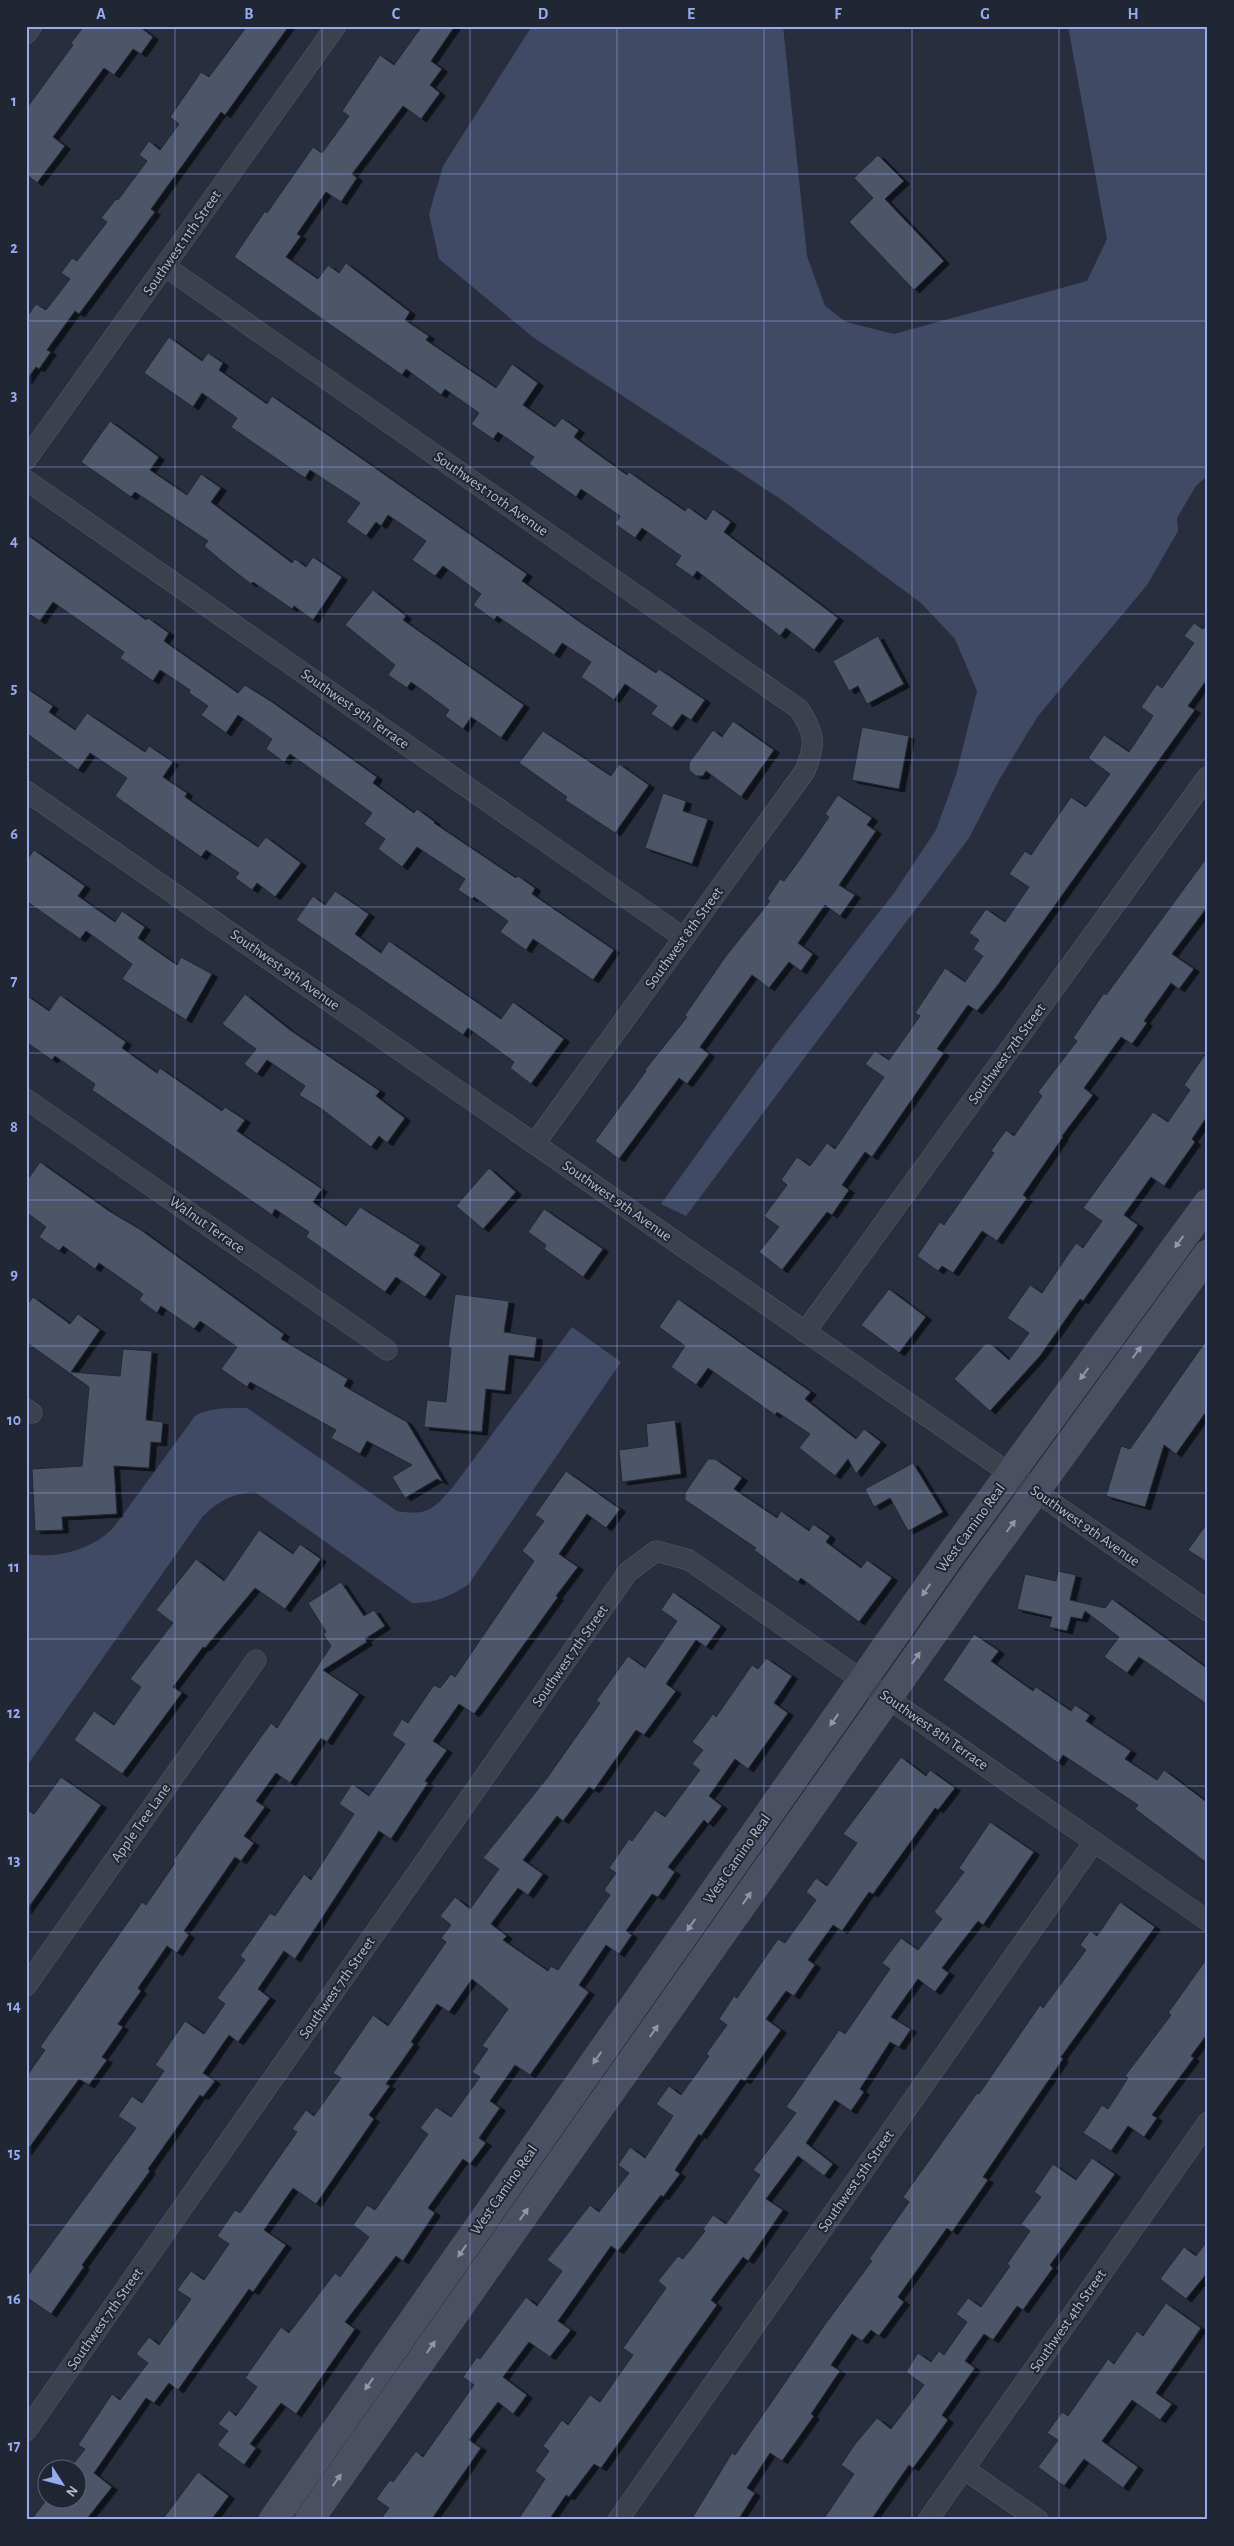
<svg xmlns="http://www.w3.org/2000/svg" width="1234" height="2546" font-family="'Alegreya Sans',sans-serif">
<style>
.water{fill:#404a65}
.building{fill:#4e5567;stroke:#222835;filter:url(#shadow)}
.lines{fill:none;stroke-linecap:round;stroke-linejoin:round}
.street-casing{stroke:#575c69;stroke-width:21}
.secondary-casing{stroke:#575c69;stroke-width:29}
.street{stroke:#3c414e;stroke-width:20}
.secondary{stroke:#4a4f61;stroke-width:28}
.oneway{fill:#9296a5}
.grid{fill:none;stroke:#97acef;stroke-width:1;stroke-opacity:0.55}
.labels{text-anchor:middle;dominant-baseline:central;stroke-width:4;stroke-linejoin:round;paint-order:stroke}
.street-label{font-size:15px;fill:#b8bcc9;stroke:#202633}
.neatline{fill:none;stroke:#97acef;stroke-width:2}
.grid-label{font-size:16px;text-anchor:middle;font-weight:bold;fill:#97acef}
</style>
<defs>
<filter id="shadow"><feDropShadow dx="5.5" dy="3" stdDeviation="0" flood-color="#0009"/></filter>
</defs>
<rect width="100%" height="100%" fill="#282e3e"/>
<g class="water">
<path d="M532,26H783L807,256L825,306L846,322L894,334L1087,281L1107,239L1068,26H1208V475L1196,486L1177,518L1178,531L1147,585L1038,716L999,780L969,838L686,1216L661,1204L776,1044L894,893L936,830L956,775L977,691L955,639L921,603L782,500L534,338L439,259L429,214L443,166Z"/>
<path d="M572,1327L621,1362L468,1585C448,1597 436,1603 412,1603L255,1492C233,1493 219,1501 203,1516L26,1767V1554C58,1559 92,1550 114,1527L195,1416C210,1407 229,1408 247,1408L397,1511C429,1516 433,1509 453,1487Z"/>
</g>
<g class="building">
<path d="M84,26H139L153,37L141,54L133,49L114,75L104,68L53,137L65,146L37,183L26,174V109L73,45L71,43Z"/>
<path d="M247,26H289L225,115L221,112L151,209L155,212L79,314L75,311L47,350L51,352L39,369L36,367L26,381V318L36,304L46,310L70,279L61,273L72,258L77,261L107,222L101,218L116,199L118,200L147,161L139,155L149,141L160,150L179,124L170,117L201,72L209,77Z"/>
<path d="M422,26H455L431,61L442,69L430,85L440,93L421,119L403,106L352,174L357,178L341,202L326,192L297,234L301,236L286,257L318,279L328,265L339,273L346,263L410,312L405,320L429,336L426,340L496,388L512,364L538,383L523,405L555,427L562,418L579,430L574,437L627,475L629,472L685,511L688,507L706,520L713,509L731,522L724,532L838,618L814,650L786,628L780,636L697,571L693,577L675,565L681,556L642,528L635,538L615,524L620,516L581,489L576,497L529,464L534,457L498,432L493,439L471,424L479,413L445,389L441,395L406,369L402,375L234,257L265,211L267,213L313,147L322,153L349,116L342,111L380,55L394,65Z"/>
<path d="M878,155L904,181L885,199L944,261L914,290L849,222L873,198L854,178Z"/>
<path d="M169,337L202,361L208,353L223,363L219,370L267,404L272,396L527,574L522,581L577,620L656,673L659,669L705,700L691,720L682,714L672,728L651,714L657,706L625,684L614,700L581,677L591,662L562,643L554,655L497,616L494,620L473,605L481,594L443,566L435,576L412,560L426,541L388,515L381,526L376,522L366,536L346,522L360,503L310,470L305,478L255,444L231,427L237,418L202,393L193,407L144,373Z"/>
<path d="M110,421L159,457L150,470L187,495L201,474L221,488L211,502L292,563L295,559L306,567L313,557L342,577L313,620L294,606L292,609L253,582L251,584L224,563L204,546L208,541L135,492L131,497L81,462Z"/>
<path d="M26,534L146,620L148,618L169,633L164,641L238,693L245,685L272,702L377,777L373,783L414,813L417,809L435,822L434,823L516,878L518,876L535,888L532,894L614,950L593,980L533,939L526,950L500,932L508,921L474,897L472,899L458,890L465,879L417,847L402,867L378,849L385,839L364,824L372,813L290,754L284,762L266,749L272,739L238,715L226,733L201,715L208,706L189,693L190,690L160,670L153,681L120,658L124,652L53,602L40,621L26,612Z"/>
<path d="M373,590L406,616L403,620L524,705L501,738L471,717L463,729L445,716L449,710L411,682L407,688L388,675L395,665L345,625Z"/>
<path d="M1194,623L1203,629L1208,623V678L1188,706L1195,710L997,986L977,1011L968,1005L937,1049L944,1053L872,1157L865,1152L842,1185L849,1190L832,1215L827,1212L782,1270L759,1252L779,1227L764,1216L787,1185L781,1180L797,1157L810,1166L827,1143L835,1149L884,1077L865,1064L875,1051L889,1060L920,1016L915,1013L945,968L965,982L983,956L973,949L979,940L969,933L986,909L1005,922L1029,887L1009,874L1025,851L1031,855L1071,797L1086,807L1110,774L1088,758L1104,735L1129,752L1153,716L1141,707L1157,684L1162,688L1194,643L1184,636Z"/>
<path d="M878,636L904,684L867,704L858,686L849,691L833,661Z"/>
<path d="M26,688L53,706L49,712L75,730L87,713L145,752L149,746L173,762L163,777L187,793L185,797L258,847L266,837L301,863L275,897L257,883L252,890L235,878L239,873L206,850L201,857L115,796L127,778L90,753L78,770L26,733Z"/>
<path d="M733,721L774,750L741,797L706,771L703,776H696L689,770V763L713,730L722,737Z"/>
<path d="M862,727L909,736L899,789L852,780Z"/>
<path d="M543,731L611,776L619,764L649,785L615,833L565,800L567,797L519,763Z"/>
<path d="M663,793L686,801L683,811L708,819L692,864L645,848Z"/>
<path d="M838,795L872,818L867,825L876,831L839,885L855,895L840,916L825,905L798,943L813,954L801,971L789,962L769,988L752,975L700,1047L709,1054L687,1084L679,1078L619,1159L595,1141L646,1071L645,1070L687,1017L685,1015L726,956L770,901L767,899L780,879L784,881L801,858L829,817L825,814Z"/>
<path d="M34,850L85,886L78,896L115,922L122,911L145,927L138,938L177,965L181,957L212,974L186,1020L122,979L132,964L86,931L80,939L26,901V861Z"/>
<path d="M1208,856V906L1172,954L1194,969L1179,989L1171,983L1144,1021L1147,1023L1132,1044L1121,1037L1084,1088L1093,1095L1062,1136L1063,1137L1023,1195L1027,1198L997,1241L982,1231L953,1273L942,1266L938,1271L917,1256L940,1222L944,1225L994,1153L991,1151L1006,1130L1014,1136L1042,1096L1038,1092L1077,1041L1073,1038L1104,993L1106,995Z"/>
<path d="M335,891L369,914L355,934L381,953L389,941L501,1019L513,1002L564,1039L531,1084L510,1068L514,1062L468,1028L463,1035L296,920L313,896L325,905Z"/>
<path d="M245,994L290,1030L380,1091L376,1096L405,1118L387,1143L379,1136L371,1147L323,1110L299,1095L305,1086L267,1060L257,1074L244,1064L256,1049L222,1024Z"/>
<path d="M26,995L49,1011L60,995L126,1042L122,1048L157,1073L160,1068L222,1111L225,1107L245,1120L237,1131L322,1189L313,1202L346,1226L360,1207L420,1245L414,1255L441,1274L425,1297L396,1277L385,1292L306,1237L309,1232L275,1209L272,1215L92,1090L95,1084L55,1056L52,1060L26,1042Z"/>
<path d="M1208,1050V1115L1192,1139L1195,1142L1164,1186L1151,1177L1124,1215L1138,1225L1083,1301L1080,1299L1040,1356L990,1411L954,1379L985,1344H991L1009,1360L1029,1333L1007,1318L1030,1285L1042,1293L1076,1243L1083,1248L1102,1221L1083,1208L1153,1112L1168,1122L1190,1090L1184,1085Z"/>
<path d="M40,1162L109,1211L141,1230L284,1334L281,1339L348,1379L344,1386L407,1422L443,1482L437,1479L405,1498L392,1477L412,1465L367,1441L360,1454L331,1438L336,1430L250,1382L247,1387L221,1369L237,1347L200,1321L194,1329L161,1306L157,1313L139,1300L143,1294L99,1263L95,1269L63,1246L59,1251L39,1237L46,1227L26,1212V1182Z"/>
<path d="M489,1168L516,1192L483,1229L456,1206Z"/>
<path d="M544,1209L603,1249L583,1277L544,1249L546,1245L528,1232Z"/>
<path d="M889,1289L926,1317L899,1353L861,1325Z"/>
<path d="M455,1294L509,1301L504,1332L537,1337L534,1358L509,1355L505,1391L486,1389L482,1432L424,1427L427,1400L446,1402L451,1348L448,1347Z"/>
<path d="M33,1297L70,1324L78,1314L100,1330L71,1372L120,1376L123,1349L152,1351L146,1420L163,1422L161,1443L151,1442L149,1468L114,1466L117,1514L62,1517L63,1530L35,1531L32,1469L82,1466L89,1387L26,1342V1306Z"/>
<path d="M678,1299L811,1392L805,1399L856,1439L864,1429L881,1442L856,1474L848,1459L835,1476L799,1448L810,1434L777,1412L775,1415L708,1368L696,1385L671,1367L685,1346L659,1327Z"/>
<path d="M1208,1338V1409L1176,1454L1164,1445L1145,1507L1106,1496L1121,1446L1130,1449Z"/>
<path d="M675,1420L681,1474L622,1482L619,1450L648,1446L646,1424Z"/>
<path d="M708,1459H715L742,1478L734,1489L777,1518L781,1511L809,1531L813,1524L830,1536L826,1542L861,1568L867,1560L892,1578L859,1622L801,1578L798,1582L782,1571L754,1550L756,1548L685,1500V1493Z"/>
<path d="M913,1463L943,1512L908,1531L890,1498L874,1507L865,1489Z"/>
<path d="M566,1471L620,1509L606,1528L587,1514L559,1554L578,1567L556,1596L558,1597L474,1714L459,1704L433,1741L447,1750L425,1781L428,1783L391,1839L379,1831L295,1959L284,1951L258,1989L270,1998L238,2042L229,2035L203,2073L215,2081L203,2097L200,2095L148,2169L150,2171L82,2265L84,2267L51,2314L26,2297V2278L136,2128L118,2116L132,2096L142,2103L164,2071L155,2065L185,2021L204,2034L225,2004L217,1998L245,1960L240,1956L270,1913L275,1916L304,1874L311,1880L354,1814L339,1804L352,1784L369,1796L405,1744L392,1735L402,1719L408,1723L434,1685L440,1688L451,1674L455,1677L534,1561L522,1551L544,1521L535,1515Z"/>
<path d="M1208,1522V1563L1188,1550Z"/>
<path d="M259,1530L293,1554L300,1544L321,1559L285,1609L255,1588L205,1648L203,1647L173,1687L182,1693L122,1774L74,1740L94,1711L114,1725L141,1687L130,1679L173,1623L156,1610L196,1559L224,1581Z"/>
<path d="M1058,1571L1076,1575L1070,1600L1105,1608L1112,1599L1208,1669V1705L1139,1657L1127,1673L1104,1657L1119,1637L1085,1611L1082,1619L1071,1617L1067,1631L1049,1627L1052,1617L1017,1609L1025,1574L1056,1581Z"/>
<path d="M341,1582L364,1616L374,1610L385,1626L365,1639L367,1642L323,1670L359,1694L327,1742L321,1738L290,1783L276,1773L256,1801L265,1807L244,1836L254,1843L241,1861L235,1857L184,1931L189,1935L177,1953L167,1946L138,1988L141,1991L118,2024L123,2027L102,2057L107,2060L89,2085L79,2079L26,2152V2077L45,2050L40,2047L142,1902L146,1905L175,1863L173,1861L195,1829L271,1723L277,1728L331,1646L323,1634L326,1632L308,1603Z"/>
<path d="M673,1592L721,1626L706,1647L696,1640L666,1684L676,1691L644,1735L636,1730L594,1790L589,1787L563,1821L557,1816L523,1860L543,1874L528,1895L518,1888L491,1924L507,1936L503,1940L548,1971L551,1966L558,1970L610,1895L604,1890L616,1873L609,1868L629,1839L632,1841L655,1810L665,1817L700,1770L692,1764L703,1750L692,1742L713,1714L716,1717L752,1665L758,1669L766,1658L792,1676L774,1703L788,1713L748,1769L735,1759L709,1796L722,1806L708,1824L704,1820L668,1867L675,1872L658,1897L652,1894L626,1931L632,1935L619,1954L606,1945L579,1985L589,1992L530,2075L515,2065L490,2101L500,2108L479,2138L486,2143L470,2164L463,2159L428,2208L435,2213L403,2261L396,2256L345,2322L355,2329L296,2414L281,2403L250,2444L256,2448L244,2465L217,2445L228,2431L218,2424L229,2410L236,2416L257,2387L245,2378L281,2327L289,2333L335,2273L340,2277L369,2237L353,2225L367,2205L375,2210L428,2134L420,2128L436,2107L451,2117L480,2077L472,2072L488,2049L482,2046L508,2009L472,1979L449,2012L437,2004L411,2042L414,2044L386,2084L390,2086L369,2115L374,2119L316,2204L293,2188L264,2230L286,2245L253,2292L249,2289L178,2390L169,2383L154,2403L146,2398L94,2473L112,2487L86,2520H31L48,2498H78V2468H70L85,2449L78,2445L112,2394L120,2400L148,2363L136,2354L149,2337L159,2345L191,2299L177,2290L191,2271L204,2280L229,2244L217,2236L235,2210L240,2213L297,2132L292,2129L306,2110L314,2116L341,2078L333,2073L373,2015L388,2026L446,1942L441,1938L451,1925L440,1916L455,1897L470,1909L499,1869L483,1858L547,1778L600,1703L596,1701L628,1656L645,1668L677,1621L661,1610Z"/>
<path d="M974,1634L999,1651L991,1661L1033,1691L1036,1687L1071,1711L1075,1705L1090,1715L1086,1721L1131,1751L1125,1759L1157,1780L1164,1770L1208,1803V1864L1135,1809L1138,1805L1063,1755L1058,1763L943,1680Z"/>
<path d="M901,1757L926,1776L930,1770L955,1788L938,1810L935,1808L873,1894L869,1892L842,1931L833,1925L808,1960L815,1965L794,1996L786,1991L766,2019L781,2030L745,2081L741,2079L701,2136L699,2134L675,2170L680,2174L663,2197L661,2195L618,2251L611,2246L558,2321L571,2330L550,2357L529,2342L503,2377L527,2395L513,2414L498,2402L469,2440L481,2448L431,2520H380L389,2508L376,2499L390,2480L393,2482L416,2451L423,2457L474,2385L463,2377L477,2357L480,2359L526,2297L537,2306L562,2271L547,2260L590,2205L599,2212L629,2173L618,2165L630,2147L645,2158L673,2116L656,2104L669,2086L681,2095L709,2056L706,2054L727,2025L719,2019L734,1996L737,1998L778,1939L785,1943L816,1900L806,1892L816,1878L827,1886L857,1843L843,1834Z"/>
<path d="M61,1777L101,1805L26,1911V1809L34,1814Z"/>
<path d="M990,1822L1034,1852L983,1925L978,1921L942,1968L949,1973L935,1992L918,1979L891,2017L911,2029L899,2047L890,2042L860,2089L864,2092L851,2111L835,2100L806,2143L833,2164L824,2176L798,2156L766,2199L783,2210L748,2261L743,2257L711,2300L717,2305L601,2468L594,2464L569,2497L566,2495L549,2520H518L545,2479L535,2471L549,2451L543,2446L562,2420L568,2425L590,2395L600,2402L633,2355L623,2348L666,2288L658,2281L678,2256L683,2259L705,2231L703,2229L713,2215L726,2224L760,2175L753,2170L796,2113L786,2107L839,2030L845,2034L890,1969L882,1963L901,1938L918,1950L942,1919L934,1912L964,1872L959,1868Z"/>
<path d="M1120,1902L1155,1927L1061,2057L1063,2059L983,2177L988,2180L952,2232L947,2228L898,2297L904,2302L879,2336L871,2330L862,2341L852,2334L831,2365L840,2371L811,2414L814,2416L782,2461L770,2453L747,2488L755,2493L738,2520H691L732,2453L735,2455L826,2323L872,2261L869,2259L909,2202L903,2197L977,2093L979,2094L1040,2005L1043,2008L1086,1950L1080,1945L1090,1931L1097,1936Z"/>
<path d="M1208,1957V2033L1191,2056L1194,2058L1152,2115L1157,2118L1144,2137L1128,2126L1111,2151L1083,2133L1102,2105L1108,2109L1128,2078L1125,2076L1171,2015L1168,2013Z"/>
<path d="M1092,2158L1115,2174L1050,2265L1053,2268L1023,2310L1017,2306L993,2340L984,2334L965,2361L975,2368L942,2415L948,2420L925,2452L913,2468L909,2465L871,2520H823L854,2474L841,2465L855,2444L877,2418L891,2429L924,2385L906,2372L918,2353L931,2362L939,2351L944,2355L967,2322L956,2314L968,2298L981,2307L1010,2266L1007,2264L1030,2231L1021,2224L1041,2197L1034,2192L1053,2164L1076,2180Z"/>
<path d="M1208,2240V2272L1186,2299L1160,2279L1184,2247L1196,2256Z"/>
<path d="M1166,2303L1201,2328L1156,2393L1172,2404L1160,2420L1132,2400L1102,2441L1138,2467L1123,2488L1084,2459L1064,2486L1038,2467L1058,2440L1047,2433L1062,2412L1068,2416L1108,2359L1114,2364L1137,2331L1143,2336Z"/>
<path d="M198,2472L229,2496L211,2520H162Z"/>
</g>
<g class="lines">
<defs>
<g id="street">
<path d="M26,34L32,26"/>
<path d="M166,267L799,709C815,733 816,744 805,771L535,1143"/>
<path d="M26,460L336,26"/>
<path d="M26,480L684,938"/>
<path d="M26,791L1208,1611"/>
<path d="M26,1099L387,1350"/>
<path d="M805,1332L1208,776"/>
<path d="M26,1409L32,1413"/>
<path d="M26,1986L256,1660"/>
<path d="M26,2431L628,1572L656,1551L689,1560L1208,1921"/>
<path d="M964,2469L1038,2520"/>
<path d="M618,2520L1094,1842"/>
<path d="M928,2520L1208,2122"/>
</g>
<g id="secondary">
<path d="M273,2520L947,1560L1208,1203"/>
<path d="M309,2520L972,1578L1208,1254"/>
</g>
</defs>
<use href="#street" class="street-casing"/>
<use href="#secondary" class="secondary-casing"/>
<use href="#street" class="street"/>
<use href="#secondary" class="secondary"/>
</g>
<defs><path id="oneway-solid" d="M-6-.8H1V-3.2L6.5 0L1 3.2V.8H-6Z" transform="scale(1.25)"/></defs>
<g class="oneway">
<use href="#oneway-solid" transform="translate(1179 1242) rotate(126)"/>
<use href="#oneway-solid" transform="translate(1137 1352) rotate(-54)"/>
<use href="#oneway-solid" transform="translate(1084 1374) rotate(126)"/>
<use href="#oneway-solid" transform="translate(1011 1526) rotate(-53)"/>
<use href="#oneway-solid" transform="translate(926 1590) rotate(125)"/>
<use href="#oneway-solid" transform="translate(916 1658) rotate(-55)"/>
<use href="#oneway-solid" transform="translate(834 1720) rotate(125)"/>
<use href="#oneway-solid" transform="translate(747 1898) rotate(-55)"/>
<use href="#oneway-solid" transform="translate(691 1925) rotate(125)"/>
<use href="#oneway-solid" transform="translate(654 2031) rotate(-55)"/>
<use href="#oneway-solid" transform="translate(597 2058) rotate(125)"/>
<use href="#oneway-solid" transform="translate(524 2214) rotate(-55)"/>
<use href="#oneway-solid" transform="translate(462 2251) rotate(125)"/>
<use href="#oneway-solid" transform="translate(431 2347) rotate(-55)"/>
<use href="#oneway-solid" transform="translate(369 2384) rotate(125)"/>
<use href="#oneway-solid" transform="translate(337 2480) rotate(-55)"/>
</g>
<path class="grid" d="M175,26V2520M322,26V2520M470,26V2520M617,26V2520M764,26V2520M912,26V2520M1059,26V2520M26,174H1208M26,321H1208M26,467H1208M26,614H1208M26,760H1208M26,907H1208M26,1053H1208M26,1200H1208M26,1346H1208M26,1493H1208M26,1639H1208M26,1786H1208M26,1932H1208M26,2079H1208M26,2225H1208M26,2372H1208"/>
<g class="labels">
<g class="street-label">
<text transform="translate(182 243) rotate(-55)">Southwest 11th Street</text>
<text transform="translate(491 494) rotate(35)">Southwest 10th Avenue</text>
<text transform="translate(355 709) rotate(35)">Southwest 9th Terrace</text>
<text transform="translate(684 938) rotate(-54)">Southwest 8th Street</text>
<text transform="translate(285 970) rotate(35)">Southwest 9th Avenue</text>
<text transform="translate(1007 1054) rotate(-54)">Southwest 7th Street</text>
<text transform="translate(617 1201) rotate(35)">Southwest 9th Avenue</text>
<text transform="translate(207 1225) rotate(35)">Walnut Terrace</text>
<text transform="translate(1085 1526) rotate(35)">Southwest 9th Avenue</text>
<text transform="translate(971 1528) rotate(-54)">West Camino Real</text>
<text transform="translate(570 1656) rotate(-55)">Southwest 7th Street</text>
<text transform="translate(934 1730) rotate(35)">Southwest 8th Terrace</text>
<text transform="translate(141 1823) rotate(-55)">Apple Tree Lane</text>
<text transform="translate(737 1859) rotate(-55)">West Camino Real</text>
<text transform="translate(337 1988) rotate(-55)">Southwest 7th Street</text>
<text transform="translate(856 2181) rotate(-55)">Southwest 5th Street</text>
<text transform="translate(504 2190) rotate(-55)">West Camino Real</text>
<text transform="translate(105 2319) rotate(-55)">Southwest 7th Street</text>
<text transform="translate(1068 2321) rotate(-55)">Southwest 4th Street</text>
</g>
</g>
<rect width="1234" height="2546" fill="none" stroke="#202633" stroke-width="55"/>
<g transform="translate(62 2484) rotate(126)"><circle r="24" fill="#202633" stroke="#5d626f"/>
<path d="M0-4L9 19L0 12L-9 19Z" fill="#97acef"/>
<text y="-8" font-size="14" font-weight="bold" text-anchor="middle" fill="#b8bcc9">N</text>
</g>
<rect x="28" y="28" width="1178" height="2490" class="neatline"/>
<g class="grid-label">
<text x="101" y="19">A</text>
<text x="249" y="19">B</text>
<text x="396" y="19">C</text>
<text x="543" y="19">D</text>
<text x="691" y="19">E</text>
<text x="838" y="19">F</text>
<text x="985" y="19">G</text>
<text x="1133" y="19">H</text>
<text x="14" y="106">1</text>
<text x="14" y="253">2</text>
<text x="14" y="400">3</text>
<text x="14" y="546">4</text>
<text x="14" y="693">5</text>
<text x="14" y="839">6</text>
<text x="14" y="986">7</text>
<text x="14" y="1132">8</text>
<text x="14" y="1279">9</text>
<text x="14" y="1425">10</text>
<text x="14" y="1572">11</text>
<text x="14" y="1718">12</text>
<text x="14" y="1865">13</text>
<text x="14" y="2011">14</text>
<text x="14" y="2158">15</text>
<text x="14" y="2304">16</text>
<text x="14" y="2451">17</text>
</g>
</svg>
